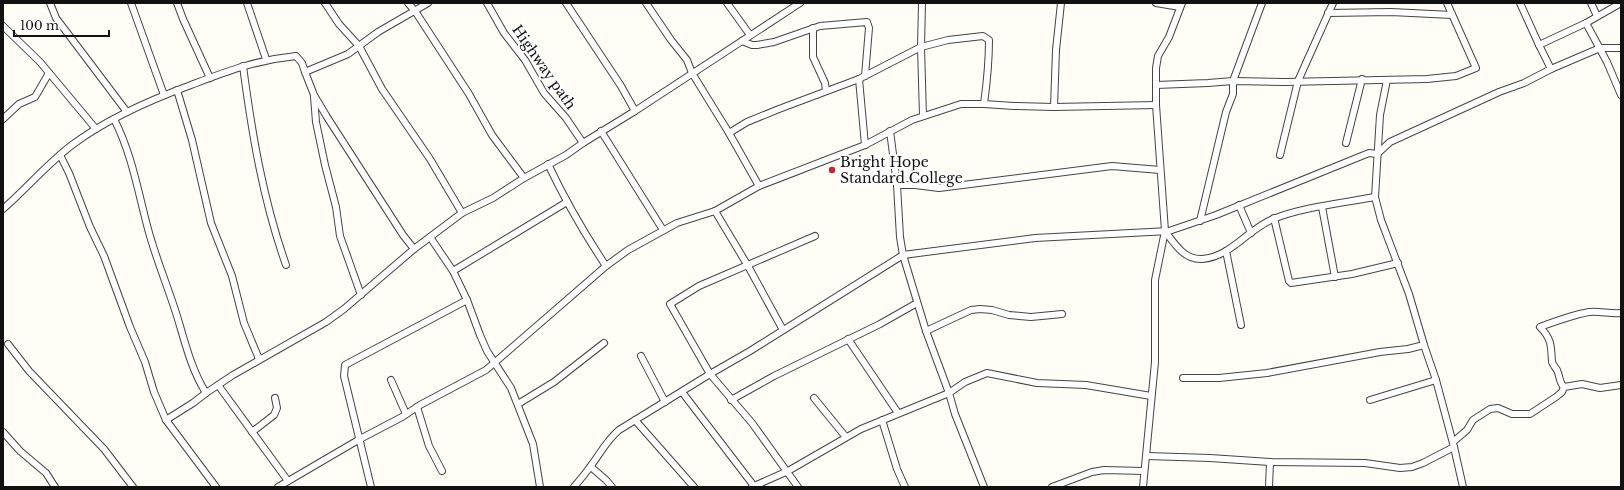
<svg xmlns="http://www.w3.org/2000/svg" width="1624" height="490" font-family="'Libre Baskerville',serif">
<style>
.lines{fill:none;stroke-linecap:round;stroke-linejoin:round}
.street-casing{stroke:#444;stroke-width:8}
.street{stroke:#fff;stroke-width:6}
.poi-dot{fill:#c4262e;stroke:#fff;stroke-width:1.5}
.labels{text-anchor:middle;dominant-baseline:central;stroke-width:4;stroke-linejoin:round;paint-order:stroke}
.street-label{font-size:14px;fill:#111;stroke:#fff}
.poi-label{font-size:14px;fill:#111;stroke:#fff;text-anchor:start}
</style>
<rect width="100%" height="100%" fill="#fffdf5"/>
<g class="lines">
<defs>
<g id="street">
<path d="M50,3L56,18L127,112"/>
<path d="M131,3L164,95"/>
<path d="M177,3L183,19L210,78"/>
<path d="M247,3L266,59"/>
<path d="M325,3L339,24L359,46L382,89L430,159L462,213"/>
<path d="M408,3L415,11L469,94L492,135L524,178"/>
<path d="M487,3L504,33L525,60L544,93L566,118L583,143"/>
<path d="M566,3L621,86L635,111"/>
<path d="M646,3L671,40L687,60L692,73L729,133L759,186"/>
<path d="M727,3L750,35"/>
<path d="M922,3L921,47L923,116"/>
<path d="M1156,3L1180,7"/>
<path d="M1520,3L1539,45L1586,23L1621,3"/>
<path d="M1591,3L1597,16"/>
<path d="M1328,13L1391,12L1452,15"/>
<path d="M1586,23L1607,62L1621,95"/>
<path d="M3,26L40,62L96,129"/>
<path d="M813,28V57L825,83L826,91"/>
<path d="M742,41L752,45H757L774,42L820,26L867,22L869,28L865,76"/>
<path d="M1539,45L1551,69"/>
<path d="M243,66C252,134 263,200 286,265"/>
<path d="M305,72L314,95L327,117L403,235L414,249"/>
<path d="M859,79L865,145"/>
<path d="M1387,80L1380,115L1375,197L1381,220L1409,294L1424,345L1436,380L1454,447L1463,487"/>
<path d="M1156,85L1208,83L1233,81L1285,82L1427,79L1456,76L1476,68L1447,3"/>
<path d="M177,90L192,140L211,223L232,276L244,323L259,359"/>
<path d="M314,97L316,122L325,165L336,207L340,236L361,295"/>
<path d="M1054,107L1056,50L1061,3"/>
<path d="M3,119L19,104L35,97L49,73"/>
<path d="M114,119C132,154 138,192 148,229C156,259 168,287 177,316C185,342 191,369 206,393"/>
<path d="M601,131L663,230"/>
<path d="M890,131L897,185L900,237L903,255L926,331L949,393L955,414L984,487"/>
<path d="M729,133L747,122L779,109L859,79L921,47L948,40L983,36L989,40C989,62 987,82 984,104"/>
<path d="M1346,143L1362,79"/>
<path d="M60,155L69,173L90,227L104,256L130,327L145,362L154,392L166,420L216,487"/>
<path d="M1280,155L1298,81L1333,3"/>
<path d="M548,164C565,200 584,233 606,266"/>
<path d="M897,185H915L939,188L1112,166L1160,170"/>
<path d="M1239,205L1251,233"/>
<path d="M1322,207L1335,277"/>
<path d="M3,209C27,188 47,164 72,145C108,118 150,100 191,85C228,71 256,60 296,56L302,63L305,72L348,54L378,32L428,3"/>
<path d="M715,211L748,266L783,330"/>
<path d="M1274,218L1289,281L1291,283L1352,274L1398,263"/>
<path d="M1200,221L1226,112L1233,94V81L1262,3"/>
<path d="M1165,231C1174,243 1184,260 1202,259C1231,257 1248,229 1273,219C1303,207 1343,203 1375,197"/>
<path d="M430,237L453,271L467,300L480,335L487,351L511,388L533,444L540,487"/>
<path d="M1226,251L1241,325"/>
<path d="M453,271L567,202"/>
<path d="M926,331L971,310L980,309L992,310L1009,315L1031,317L1062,314"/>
<path d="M848,339L898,413"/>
<path d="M8,344L29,371L104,449L133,487"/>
<path d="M641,356L665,402"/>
<path d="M1183,378H1219L1267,373L1380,352L1408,349L1424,345"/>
<path d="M391,380L406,414"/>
<path d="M218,385L288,481"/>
<path d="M1564,387C1559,383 1560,376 1557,370C1555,367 1553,365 1552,362C1551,347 1552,339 1540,327C1556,321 1572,315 1589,312C1600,311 1610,314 1621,313"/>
<path d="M1564,387L1582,384L1600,388L1621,385"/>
<path d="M682,392L754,486"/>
<path d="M814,398L845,436"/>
<path d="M731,400L774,376L880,324L917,303"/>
<path d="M1370,400L1436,380"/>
<path d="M518,404L554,382L604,343"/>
<path d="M417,407L429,446L442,471"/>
<path d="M166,420L193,403L206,393L233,375L326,322L344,309L414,249L462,213L493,198L524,178L566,155L583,143L635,111L800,3"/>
<path d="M635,420L694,487"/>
<path d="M882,420L897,469L905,487"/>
<path d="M3,432L20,451L46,473L55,487"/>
<path d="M252,432L274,415L277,408L275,398"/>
<path d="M1453,442L1467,430L1473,420L1490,409L1498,408L1512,414H1530L1556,397L1562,392L1564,387"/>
<path d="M1147,456L1210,458L1270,462L1365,463L1400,468L1412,467L1423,463L1454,447"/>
<path d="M591,467L606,480L612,487"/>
<path d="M278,487L360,439L402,417L420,405L486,370L606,266L628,250L677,223L715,211L759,186L865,145L912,120L961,104H984L1014,106L1054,107L1156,105"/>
<path d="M371,487L344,376L345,365L467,300"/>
<path d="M574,487C579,481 585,474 590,467C600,454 606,441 619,430L710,374L750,351L903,255L1035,238L1169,231L1216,215L1369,153L1377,154L1390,142L1499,92L1524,83L1551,69L1600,48H1621"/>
<path d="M752,487L788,471L861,429L949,393L965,382L987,373L1037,383L1086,385L1151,396"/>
<path d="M798,487L752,423L710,374L670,304L699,286L815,236"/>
<path d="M1052,487L1092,472L1104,470L1144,471"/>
<path d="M1143,487L1155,362V280L1165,231L1156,105V68L1158,56L1169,37L1182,3"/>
<path d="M1269,487L1270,462"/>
</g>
</defs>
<use href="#street" class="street-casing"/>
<use href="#street" class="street"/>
</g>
<circle class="poi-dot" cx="832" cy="170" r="4"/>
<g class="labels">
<g class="street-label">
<text transform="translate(544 67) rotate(55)">Highway path</text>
</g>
<g class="poi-label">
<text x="840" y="162">Bright Hope<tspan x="840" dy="16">Standard College</tspan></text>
</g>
</g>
<rect width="1624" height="490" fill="none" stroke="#111111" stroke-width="8"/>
<path d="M14 30v6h95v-6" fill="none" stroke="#111111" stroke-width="2"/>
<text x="20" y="30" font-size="12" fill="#111111" stroke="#ffffff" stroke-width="3" paint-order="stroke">100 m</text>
</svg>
